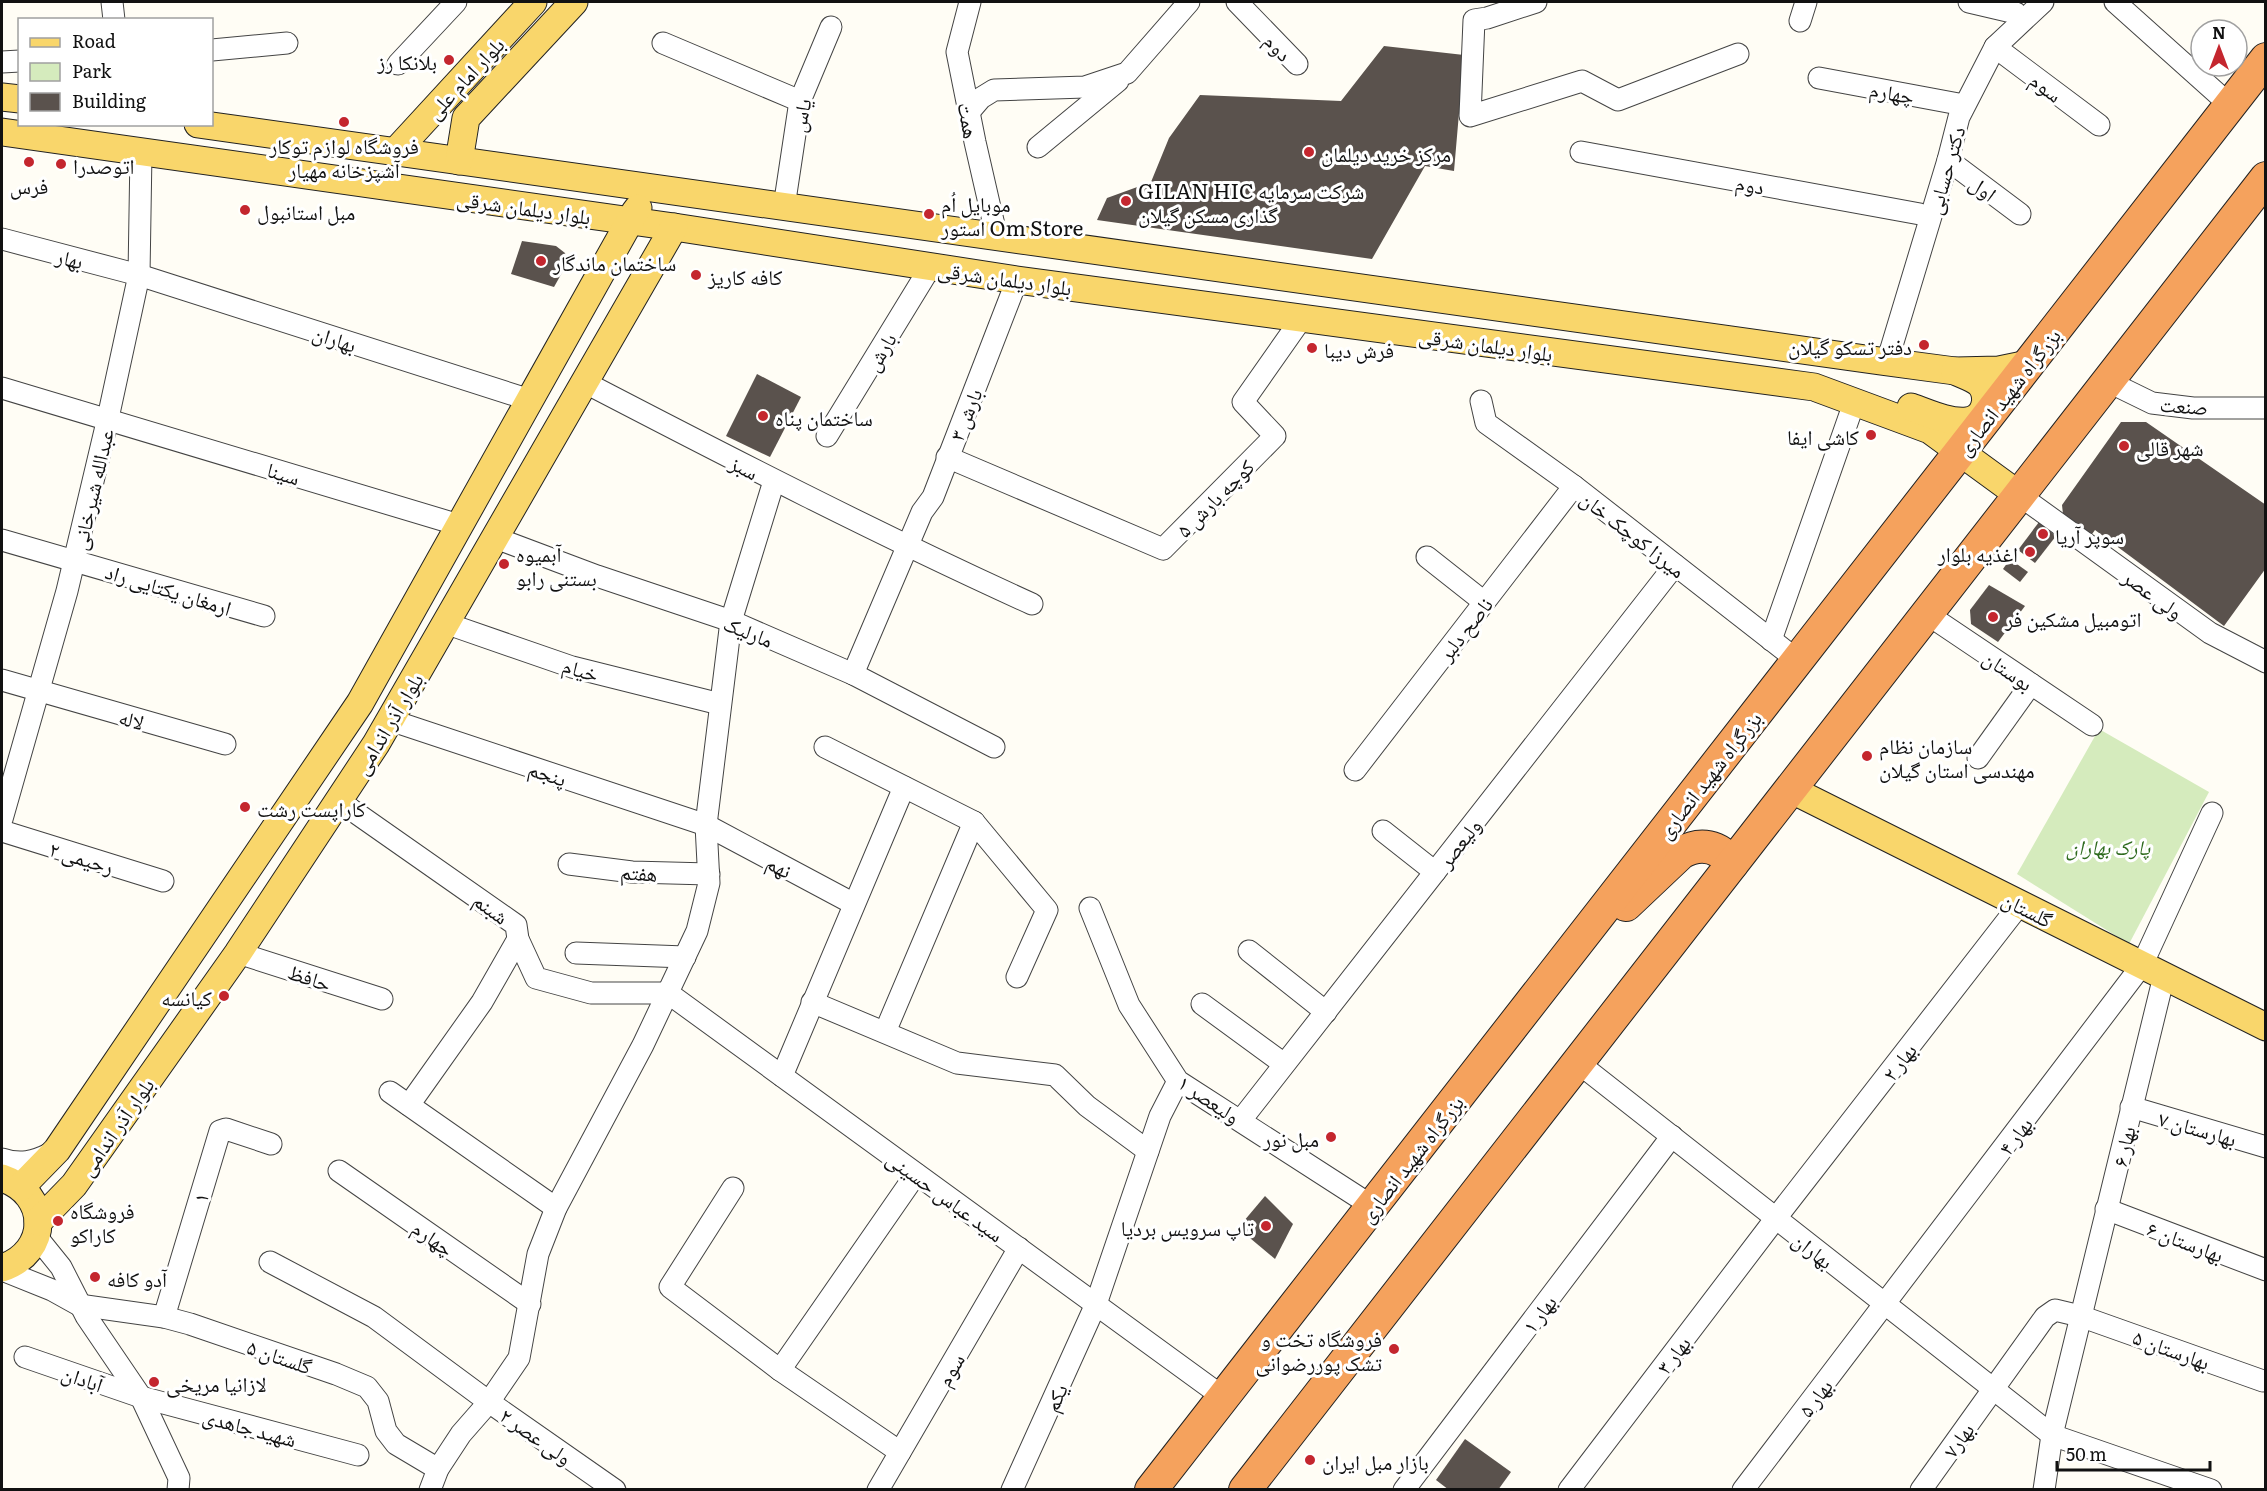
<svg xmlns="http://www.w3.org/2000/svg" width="2267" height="1491" font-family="Literata,'Noto Naskh Arabic',serif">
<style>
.green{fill:#d5ebbd}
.building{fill:#5a524d}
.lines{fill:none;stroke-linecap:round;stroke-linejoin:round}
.minor-casing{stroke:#444;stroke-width:23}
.major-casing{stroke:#222;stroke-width:29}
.highway-casing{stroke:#222;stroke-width:34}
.minor{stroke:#fff;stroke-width:21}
.major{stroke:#f9d66b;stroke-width:27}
.highway{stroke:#f5a25d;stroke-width:32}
.poi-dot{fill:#c4262e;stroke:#fff;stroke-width:2}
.labels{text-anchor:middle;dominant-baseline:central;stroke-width:6;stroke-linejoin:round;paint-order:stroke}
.street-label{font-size:21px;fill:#111;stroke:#fff}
.poi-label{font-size:21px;fill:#111;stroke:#fff;text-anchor:start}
.park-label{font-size:21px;font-style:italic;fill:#2f6b1f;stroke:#fff}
</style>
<rect width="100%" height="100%" fill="#fffdf5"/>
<path class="green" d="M2099,729L2209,792L2129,944L2017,874Z"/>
<g class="building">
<path d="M1384,46L1464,55L1454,171L1425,166L1372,259L1097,220L1107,198L1151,182L1169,138L1200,95L1341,101Z"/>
<path d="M522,241L556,246L565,253L567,264L554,287L511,274Z"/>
<path d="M757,374L801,397L770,457L726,436Z"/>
<path d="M2121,422H2146L2266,505V568L2224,626L2095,530L2087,541L2064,523L2062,505Z"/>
<path d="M2039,522L2056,536L2035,563L2018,550Z"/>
<path d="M2010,559L2028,572L2020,582L2003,569Z"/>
<path d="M1989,585L2025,606L1998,642L1971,624L1970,610Z"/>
<path d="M1265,1196L1293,1224L1275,1259L1238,1228Z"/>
<path d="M1465,1439L1511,1472L1498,1490H1449L1436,1480Z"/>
</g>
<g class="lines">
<defs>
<g id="minor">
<path d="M112,2L114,20"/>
<path d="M970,2L957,52L975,142L997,238"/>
<path d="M1237,2L1297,64"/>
<path d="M1536,2L1487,18L1474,20L1470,116L1582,81L1618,100L1738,54"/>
<path d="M1969,2L2016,13"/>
<path d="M2115,2L2230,105"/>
<path d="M1800,21L1806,2"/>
<path d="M663,43L800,101"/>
<path d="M1995,47L2099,125"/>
<path d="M212,50L287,43"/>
<path d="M2,62L20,61"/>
<path d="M398,64L456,2"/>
<path d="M1819,78L1964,105"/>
<path d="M969,112L981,98L994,90L1085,87L1127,73L1189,2"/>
<path d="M1038,147L1118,81"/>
<path d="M1581,152L1920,214"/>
<path d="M1948,160L2020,214"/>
<path d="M784,207L800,101L831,27"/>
<path d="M2,239L139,275L530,400"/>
<path d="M1887,362L1948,160L1959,117L1995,47L2043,2"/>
<path d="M2107,381L2152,403L2193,408H2266"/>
<path d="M584,382C732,459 880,535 1032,604"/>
<path d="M2,388L459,525"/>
<path d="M1481,401L1486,423L1574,486L1797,660"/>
<path d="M827,436L931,266"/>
<path d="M947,457L1163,549L1275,436L1243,402L1302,318"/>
<path d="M2019,495L2210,633L2266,662"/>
<path d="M493,537L597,576L731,621L853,674L994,747"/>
<path d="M2,540L264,616"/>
<path d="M1427,557L1484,602"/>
<path d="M1927,614L2092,725"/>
<path d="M445,623L572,667L720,704"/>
<path d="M1771,640L1854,403"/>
<path d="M853,674L922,512L933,497L1017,280"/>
<path d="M2,680L225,744"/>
<path d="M390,720L706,825L854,904"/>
<path d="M825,747L974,822L1047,910L1017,977"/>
<path d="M1978,758L2031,684"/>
<path d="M1355,770L1574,486"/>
<path d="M339,801L516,925L518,939L536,978L591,993H668L1223,1397"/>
<path d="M2,819L67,591L108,418L139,275L141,152"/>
<path d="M2,831L163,881"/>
<path d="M1383,831L1435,872"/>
<path d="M569,864L632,872L709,874"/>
<path d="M1090,908L1129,1005L1178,1081L1372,1206"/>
<path d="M1249,951L1326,1012"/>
<path d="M238,953L382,999"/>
<path d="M576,953L685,957"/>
<path d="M812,1002L957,1063L1055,1075L1087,1106L1148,1151"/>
<path d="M1202,1004L1284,1064"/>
<path d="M885,1032L974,822"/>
<path d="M1577,1062L2052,1435L2211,1490"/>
<path d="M782,1076L904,787"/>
<path d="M390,1092L556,1208"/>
<path d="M409,1105L482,1002L518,939"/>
<path d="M2131,1107L2266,1147"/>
<path d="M1241,1120L1675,565"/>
<path d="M2,1159C20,1165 34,1162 51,1153"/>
<path d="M339,1171L530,1304"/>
<path d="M733,1188L670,1287L780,1370L900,1452"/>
<path d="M2106,1209L2266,1270"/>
<path d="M36,1236L61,1267L86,1316L141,1397L179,1478L178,1490"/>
<path d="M270,1262L374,1317L489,1402L615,1490"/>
<path d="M2,1270L52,1290L79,1305L164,1317L190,1324L336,1374L367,1387L378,1401L386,1431L396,1444L438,1469"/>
<path d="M164,1317L220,1131L226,1129L271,1144"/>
<path d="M25,1357L141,1397L358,1455"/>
<path d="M780,1370L916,1174"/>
<path d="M430,1490L438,1469L461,1434L489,1402L519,1358L538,1254L556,1208L643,1045L697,931L709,883L706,825L731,621L774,481"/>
<path d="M878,1490L1019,1248"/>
<path d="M1012,1490L1096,1304L1160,1116L1178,1081"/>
<path d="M1404,1490L1672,1136"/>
<path d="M1569,1490L1776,1218L2020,904"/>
<path d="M1743,1490L2142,965L2212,813"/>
<path d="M1921,1490L2045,1317L2055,1310L2080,1316L2263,1381"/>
<path d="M2044,1490L2052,1435L2164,976"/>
</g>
<g id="major">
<path d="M2,97L20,99"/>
<path d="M198,124L1880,361L1955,371L1999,370L2028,364"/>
<path d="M2,132L674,227L1017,280L1814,387L1930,430L2019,495"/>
<path d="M395,152L533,2"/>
<path d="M459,161L466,118L574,2"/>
<path d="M1911,407C1928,413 1949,423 1967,421C1985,419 1991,397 1980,384C1974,378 1963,375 1955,371"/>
<path d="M1790,789L2266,1027"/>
<path d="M2,1178C50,1194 50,1252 2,1268"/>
<path d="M21,1187L57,1150L360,703L635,212L638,208"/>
<path d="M38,1222L74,1185L238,953L376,744L674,227"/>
</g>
<g id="highway">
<path d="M1626,905L1681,853C1700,842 1719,845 1732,864"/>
<path d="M1151,1490L2266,59"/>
<path d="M1245,1490L2266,178"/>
</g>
</defs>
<use href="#minor" class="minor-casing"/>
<use href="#major" class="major-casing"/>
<use href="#highway" class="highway-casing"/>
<use href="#minor" class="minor"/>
<use href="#major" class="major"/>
<use href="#highway" class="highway"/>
</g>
<g class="poi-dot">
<circle cx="449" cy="60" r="6"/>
<circle cx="344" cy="122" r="6"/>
<circle cx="1309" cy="152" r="6"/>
<circle cx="29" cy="162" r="6"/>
<circle cx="61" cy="164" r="6"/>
<circle cx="1126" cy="201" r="6"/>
<circle cx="245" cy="210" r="6"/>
<circle cx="929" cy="214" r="6"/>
<circle cx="541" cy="261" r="6"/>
<circle cx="696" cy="275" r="6"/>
<circle cx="1924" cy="345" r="6"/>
<circle cx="1312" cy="348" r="6"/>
<circle cx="763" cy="416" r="6"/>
<circle cx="1871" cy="435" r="6"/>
<circle cx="2124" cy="446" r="6"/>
<circle cx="2043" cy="534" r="6"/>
<circle cx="2030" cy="552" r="6"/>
<circle cx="504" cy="564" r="6"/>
<circle cx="1993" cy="617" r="6"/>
<circle cx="1867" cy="756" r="6"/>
<circle cx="245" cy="807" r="6"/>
<circle cx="224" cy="996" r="6"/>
<circle cx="1331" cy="1137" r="6"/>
<circle cx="58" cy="1221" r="6"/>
<circle cx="1266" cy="1226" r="6"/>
<circle cx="95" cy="1277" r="6"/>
<circle cx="1394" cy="1349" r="6"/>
<circle cx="154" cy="1382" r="6"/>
<circle cx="1310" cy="1460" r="6"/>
</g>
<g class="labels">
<g class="street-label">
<text transform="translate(1279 46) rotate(46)">دوم</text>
<text transform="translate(464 77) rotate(-47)">بلوار امام علی</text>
<text transform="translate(2047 86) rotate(37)">سوم</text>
<text transform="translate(1892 91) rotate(10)">چهارم</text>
<text transform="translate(799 115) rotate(-78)">یاس</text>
<text transform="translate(970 120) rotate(79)">همت</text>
<text transform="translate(1944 170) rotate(-74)">دکتر حسابی</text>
<text transform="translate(1750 183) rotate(10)">دوم</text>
<text transform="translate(1984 187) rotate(37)">اول</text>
<text transform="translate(524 206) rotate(8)">بلوار دیلمان شرقی</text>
<text transform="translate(70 257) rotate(14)">بهار</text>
<text transform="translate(1005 277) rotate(8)">بلوار دیلمان شرقی</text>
<text transform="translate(335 337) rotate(18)">بهاران</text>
<text transform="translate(1486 343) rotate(8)">بلوار دیلمان شرقی</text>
<text transform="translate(879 351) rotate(-59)">بارش</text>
<text transform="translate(2007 391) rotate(-52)">بزرگراه شهید انصاری</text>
<text transform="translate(2184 404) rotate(4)">صنعت</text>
<text transform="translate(964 414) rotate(-68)">بارش ۳</text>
<text transform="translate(745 466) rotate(27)">سبز</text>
<text transform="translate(284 472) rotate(17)">سینا</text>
<text transform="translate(91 489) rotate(-77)">عبدالله شیرخانی</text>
<text transform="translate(1214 497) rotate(-45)">کوچه بارش ۵</text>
<text transform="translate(1634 533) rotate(38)">میرزا کوچک خان</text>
<text transform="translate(169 588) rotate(17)">ارمغان یکتایی راد</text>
<text transform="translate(2154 593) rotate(36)">ولی عصر</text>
<text transform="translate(1464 628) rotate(-52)">ناصح دلبر</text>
<text transform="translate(749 630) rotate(22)">مارلیک</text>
<text transform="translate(581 668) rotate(16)">خیام</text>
<text transform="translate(2009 669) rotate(34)">بوستان</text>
<text transform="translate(132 718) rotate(16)">لاله</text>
<text transform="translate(387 723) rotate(-59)">بلوار آذر اندامی</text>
<text transform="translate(548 772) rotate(18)">پنجم</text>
<text transform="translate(1708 774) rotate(-52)">بزرگراه شهید انصاری</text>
<text transform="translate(1458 842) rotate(-52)">ولیعصر</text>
<text transform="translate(82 856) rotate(17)">رحیمی ۲</text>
<text transform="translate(780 865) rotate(28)">نهم</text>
<text transform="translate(639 871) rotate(4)">هفتم</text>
<text transform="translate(492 907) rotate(36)">شبنم</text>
<text transform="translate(2028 908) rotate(27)">گلستان</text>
<text transform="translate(310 976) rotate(18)">حافظ</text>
<text transform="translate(1898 1061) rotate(-52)">بهار ۲</text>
<text transform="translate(1210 1098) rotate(34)">ولیعصر ۱</text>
<text transform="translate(115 1126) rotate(-55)">بلوار آذر اندامی</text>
<text transform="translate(2198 1127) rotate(16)">بهارستان ۷</text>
<text transform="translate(2014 1135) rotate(-53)">بهار ۴</text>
<text transform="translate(2122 1146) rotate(-77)">بهار ۶</text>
<text transform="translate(1410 1158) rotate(-52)">بزرگراه شهید انصاری</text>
<text transform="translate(946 1195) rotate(36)">سید عباس حسینی</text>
<text transform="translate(199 1197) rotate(-74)">۱</text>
<text transform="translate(434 1237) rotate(35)">چهارم</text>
<text transform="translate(2186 1240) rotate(21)">بهارستان ۶</text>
<text transform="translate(1814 1249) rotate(38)">بهاران</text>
<text transform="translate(1538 1313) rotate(-53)">بهار ۱</text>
<text transform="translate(2172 1348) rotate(20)">بهارستان ۵</text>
<text transform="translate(1672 1354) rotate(-53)">بهار ۳</text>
<text transform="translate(280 1355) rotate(19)">گلستان ۵</text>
<text transform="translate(949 1369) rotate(-60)">سوم</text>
<text transform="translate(83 1377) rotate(19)">آبادان</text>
<text transform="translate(1054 1397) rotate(-66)">یکم</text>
<text transform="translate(1814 1397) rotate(-53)">بهار ۵</text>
<text transform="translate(250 1426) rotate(15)">شهید جاهدی</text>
<text transform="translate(537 1435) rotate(35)">ولی عصر ۲</text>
<text transform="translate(1957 1439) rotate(-54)">بهار۷</text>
</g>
<g class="poi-label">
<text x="437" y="60" text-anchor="end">بلانکا رز</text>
<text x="344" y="144" text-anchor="middle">فروشگاه لوازم توکار<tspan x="344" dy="24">آشپزخانه مهیار</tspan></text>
<text x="1321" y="152">مرکز خرید دیلمان</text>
<text x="73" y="164">اتوصدرا</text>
<text x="29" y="184" text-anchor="middle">فرس</text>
<text x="1138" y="189">GILAN HIC شرکت سرمایه<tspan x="1138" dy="24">گذاری مسکن گیلان</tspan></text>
<text x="941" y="202">موبایل اُم<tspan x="941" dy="24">استور Om Store</tspan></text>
<text x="257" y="210">مبل استانبول</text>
<text x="553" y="261">ساختمان ماندگار</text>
<text x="708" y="275">کافه کاریز</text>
<text x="1912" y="345" text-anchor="end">دفتر تسکو گیلان</text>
<text x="1324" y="348">فرش دیبا</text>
<text x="775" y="416">ساختمان پناه</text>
<text x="1859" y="435" text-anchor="end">کاشی ایفا</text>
<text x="2136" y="446">شهر قالی</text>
<text x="2055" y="534">سوپر آریا</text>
<text x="516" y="552">آبمیوه<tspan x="516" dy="24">بستنی رابو</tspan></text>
<text x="2018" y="552" text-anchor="end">اغذیه بلوار</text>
<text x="2005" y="617">اتومبیل مشکین فر</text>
<text x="1879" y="744">سازمان نظام<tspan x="1879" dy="24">مهندسی استان گیلان</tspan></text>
<text x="257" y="807">کاراپست رشت</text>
<text x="212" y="996" text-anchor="end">کیانسه</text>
<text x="1319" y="1137" text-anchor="end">مبل نور</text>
<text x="70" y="1209">فروشگاه<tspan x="70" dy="24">کاراکو</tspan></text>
<text x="1254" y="1226" text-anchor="end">تاپ سرویس بردیا</text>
<text x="107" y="1277">آدو کافه</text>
<text x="1382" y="1337" text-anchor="end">فروشگاه تخت و<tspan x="1382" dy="24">تشک پوررضوانی</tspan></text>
<text x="166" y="1382">لازانیا مریخی</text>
<text x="1322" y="1460">بازار مبل ایران</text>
</g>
<g class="park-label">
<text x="2108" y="845">پارک بهاران</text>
</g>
</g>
<rect width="2267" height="1491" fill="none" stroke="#111111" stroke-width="6"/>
<rect x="18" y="18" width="195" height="108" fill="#ffffff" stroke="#a0a0a0" stroke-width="1.5"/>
<rect x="30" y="38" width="30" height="9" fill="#f9d66b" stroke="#a0a0a0" stroke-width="1.5"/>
<text x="72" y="48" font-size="18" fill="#111111">Road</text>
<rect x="30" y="63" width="30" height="18" fill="#d5ebbd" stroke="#a0a0a0" stroke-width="1.5"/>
<text x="72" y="78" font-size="18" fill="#111111">Park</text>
<rect x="30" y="93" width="30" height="18" fill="#5a524d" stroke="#a0a0a0" stroke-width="1.5"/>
<text x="72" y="108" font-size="18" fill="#111111">Building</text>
<g transform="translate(2219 48)"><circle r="28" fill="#ffffff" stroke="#a0a0a0" stroke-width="1.5"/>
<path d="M0-4.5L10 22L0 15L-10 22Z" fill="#c4262e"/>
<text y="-9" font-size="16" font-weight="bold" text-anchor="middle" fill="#111111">N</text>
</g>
<path d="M2057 1461v9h153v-9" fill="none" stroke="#111111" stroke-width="3"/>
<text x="2066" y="1461" font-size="18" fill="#111111" stroke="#ffffff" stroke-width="4.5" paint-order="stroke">50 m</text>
</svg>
